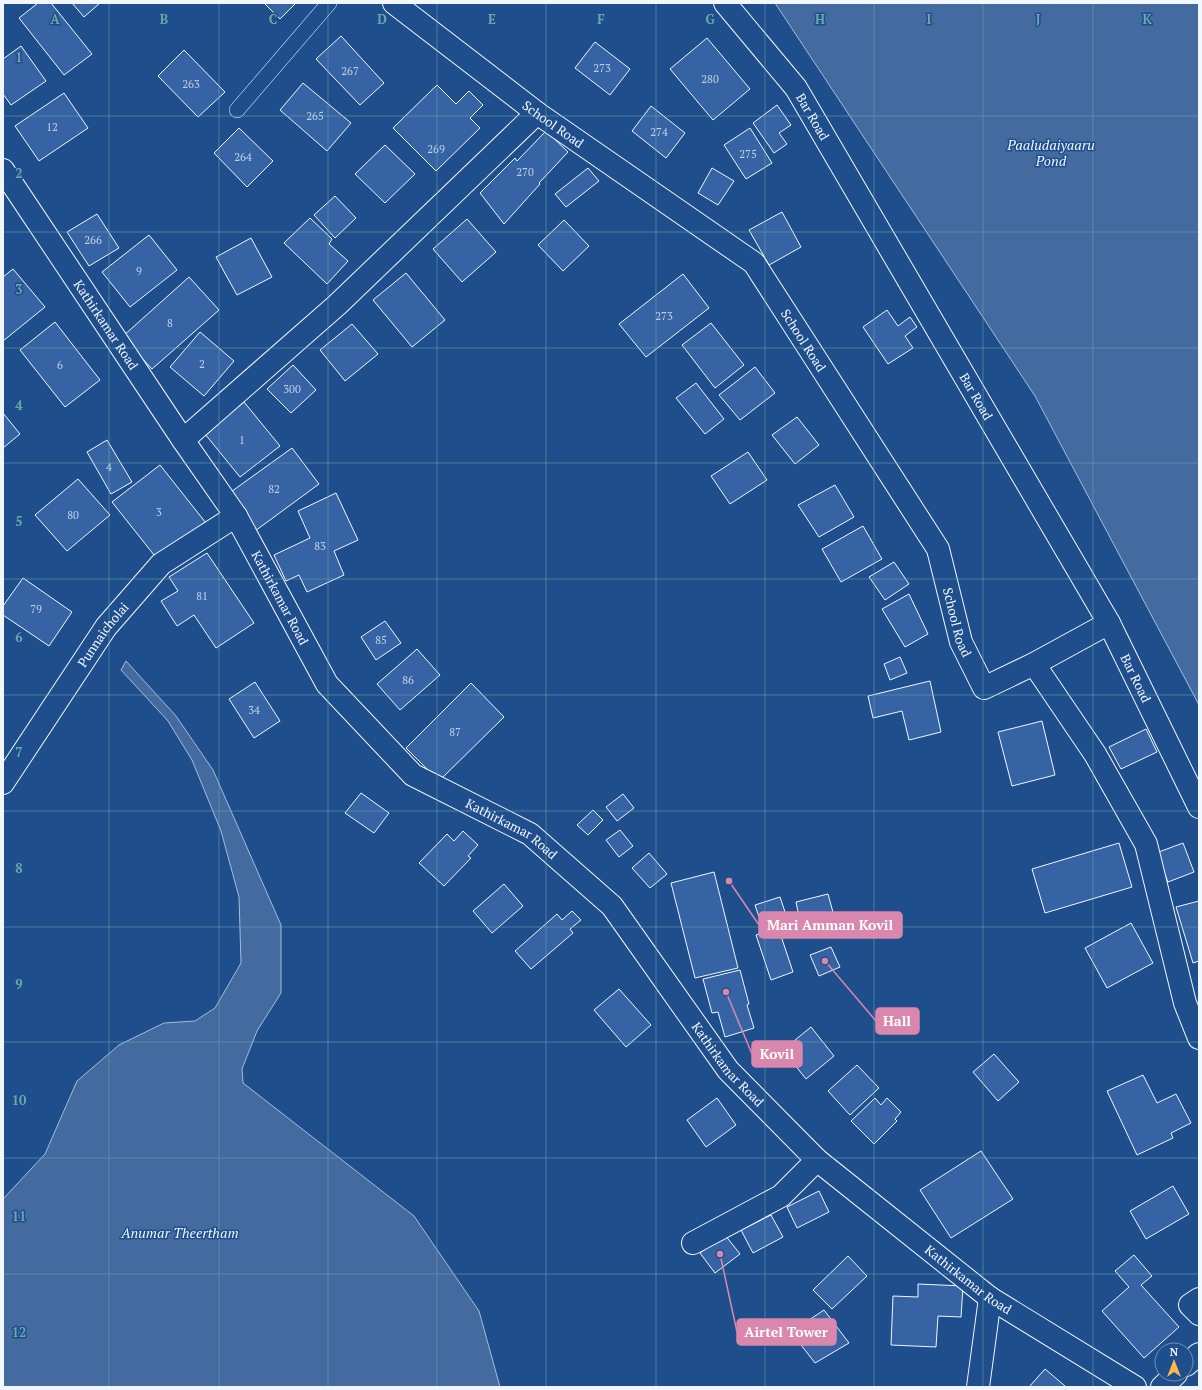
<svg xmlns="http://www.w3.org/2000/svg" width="1202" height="1390" font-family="'PT Serif',serif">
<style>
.water{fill:#446ba0;stroke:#a8bbd7}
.building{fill:#3563a3;stroke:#f2f6ff}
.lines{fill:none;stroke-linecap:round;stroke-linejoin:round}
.lane-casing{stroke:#f2f6ff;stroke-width:16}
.street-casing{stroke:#f2f6ff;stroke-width:24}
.primary-casing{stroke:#f2f6ff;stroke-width:24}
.lane{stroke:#1f4e8c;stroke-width:15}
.street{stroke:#1f4e8c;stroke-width:22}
.primary{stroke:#1f4e8c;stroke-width:22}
.grid{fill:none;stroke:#6aa9a8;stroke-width:1;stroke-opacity:0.55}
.labels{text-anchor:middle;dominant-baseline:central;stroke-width:3;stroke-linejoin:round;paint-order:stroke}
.number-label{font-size:11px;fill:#c3d1e8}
.street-label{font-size:13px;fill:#f2f6ff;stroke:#1f4e8c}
.water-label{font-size:14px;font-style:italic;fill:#f2f6ff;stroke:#1f4e8c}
.grid-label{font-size:13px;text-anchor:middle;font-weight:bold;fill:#6aa9a8;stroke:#1f4e8c;stroke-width:3;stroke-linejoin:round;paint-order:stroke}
.leader{fill:none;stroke:#da87ad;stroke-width:1.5}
.callout-dot{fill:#da87ad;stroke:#1f4e8c;stroke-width:1.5}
.callout{fill:#da87ad;stroke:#da87ad;stroke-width:1.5}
.callout-label{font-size:14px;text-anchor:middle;font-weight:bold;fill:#fff}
</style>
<rect width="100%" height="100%" fill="#1f4e8c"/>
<g class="water">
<path d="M775,3H1199V705L1035,396Z"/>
<path d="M126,661L176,716L213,770L281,925V993L257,1031L242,1069L243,1083L414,1216L479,1311L500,1387H3V1199L45,1154L77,1081L119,1045L164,1023L195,1021L215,1008L241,963L239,897L221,831L192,760L168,721L121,670Z"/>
</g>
<g class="building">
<path d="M38,3H51L92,54L64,75L19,18Z"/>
<path d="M72,3H100L84,17Z"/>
<path d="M264,3H296L280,19Z"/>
<path d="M341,36L384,83L360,105L316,59Z"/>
<path d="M707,38L750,89L713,120L670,69Z"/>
<path d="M595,42L630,69L610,95L575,68Z"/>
<path d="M21,46L46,81L11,105L3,94V59Z"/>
<path d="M184,50L225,92L198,117L158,76Z"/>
<path d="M303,83L351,123L327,151L280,110Z"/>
<path d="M437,85L456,104L469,91L483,105L470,118L480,128L436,171L393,128Z"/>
<path d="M64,93L88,128L39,161L15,126Z"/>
<path d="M777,105L791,125L779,133L787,144L774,153L753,123Z"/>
<path d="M651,106L685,133L666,158L632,131Z"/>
<path d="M239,128L273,161L247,187L214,153Z"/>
<path d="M750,128L772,163L746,179L724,145Z"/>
<path d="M546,131L568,152L539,183L540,184L504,224L480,193L515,158L517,161Z"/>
<path d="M385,145L415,174L385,203L355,174Z"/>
<path d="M588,168L599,181L566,207L555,194Z"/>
<path d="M712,168L734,181L718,205L698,193Z"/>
<path d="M335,196L356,218L335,238L314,215Z"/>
<path d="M782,212L801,247L769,265L749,230Z"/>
<path d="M97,214L119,248L89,266L67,232Z"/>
<path d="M310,218L332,239L329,244L348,261L327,284L284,243Z"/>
<path d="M467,219L496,252L462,282L433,249Z"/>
<path d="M564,220L589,246L563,271L538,245Z"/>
<path d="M149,235L177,270L130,307L102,272Z"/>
<path d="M251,238L272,277L237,295L216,257Z"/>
<path d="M13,269L45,307L3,341V277Z"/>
<path d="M406,273L445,320L412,347L373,300Z"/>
<path d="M683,274L709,308L646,357L619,324Z"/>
<path d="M189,277L219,310L152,369L122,337Z"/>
<path d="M887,310L898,326L910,317L917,327L905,336L913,348L888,364L863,327Z"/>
<path d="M55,322L100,380L65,407L20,350Z"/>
<path d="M711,323L744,365L715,388L682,345Z"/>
<path d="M352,324L378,354L345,381L320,350Z"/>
<path d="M200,332L234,361L204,396L170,367Z"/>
<path d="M293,365L316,390L291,413L267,389Z"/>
<path d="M755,367L775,393L740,420L719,395Z"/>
<path d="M696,383L724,419L705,434L676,398Z"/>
<path d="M244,402L280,446L240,477L205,434Z"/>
<path d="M3,413L20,434L3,448Z"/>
<path d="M797,417L819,445L795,464L772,435Z"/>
<path d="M107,440L132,482L111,494L87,452Z"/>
<path d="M292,448L319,484L255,531L228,494Z"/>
<path d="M748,452L767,480L730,504L711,476Z"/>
<path d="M160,465L206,523L158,560L112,502Z"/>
<path d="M78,479L110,515L67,551L35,515Z"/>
<path d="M835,485L854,517L819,537L798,505Z"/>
<path d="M336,493L358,540L334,551L344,575L307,592L299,575L286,581L274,555L310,538L298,511Z"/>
<path d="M863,526L882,559L841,582L822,549Z"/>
<path d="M207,553L254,623L216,648L194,615L177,626L161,601L178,591L169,577Z"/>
<path d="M894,562L909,584L885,600L869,577Z"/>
<path d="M23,578L72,612L49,646L3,615V606Z"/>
<path d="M909,594L928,634L905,647L882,609Z"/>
<path d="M385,621L401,643L376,660L361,637Z"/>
<path d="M417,649L440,675L400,710L377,684Z"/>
<path d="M900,657L907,673L890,680L884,664Z"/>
<path d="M930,681L941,732L909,740L902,711L873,718L868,696Z"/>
<path d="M255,682L280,721L254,738L229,699Z"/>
<path d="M471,683L504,717L439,781L406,748Z"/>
<path d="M1042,721L1055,775L1012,786L998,732Z"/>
<path d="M1146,729L1157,752L1121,769L1109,747Z"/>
<path d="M361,793L389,813L374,833L345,813Z"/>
<path d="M623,794L634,808L617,821L606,807Z"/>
<path d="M593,810L603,820L588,835L577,825Z"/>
<path d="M620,830L633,846L619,857L606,840Z"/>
<path d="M463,831L478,845L468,856L471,858L444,886L419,863L447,834L454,841Z"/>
<path d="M1119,843L1132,887L1045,913L1032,869Z"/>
<path d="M1183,843L1194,872L1168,882L1156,853Z"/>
<path d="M649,853L667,874L650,888L632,868Z"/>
<path d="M714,872L738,968L695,978L671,883Z"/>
<path d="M504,884L523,906L492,933L473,911Z"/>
<path d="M828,894L834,916L801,926L796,902Z"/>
<path d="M780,897L786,915L761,923L755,905Z"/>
<path d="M1199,901V961L1193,963L1176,907Z"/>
<path d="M572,911L581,920L570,929L573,933L531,969L515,951L557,914L562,920Z"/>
<path d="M1131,923L1153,963L1107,988L1085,948Z"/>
<path d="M778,927L793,972L771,980L756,935Z"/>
<path d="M831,947L840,967L819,976L810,955Z"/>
<path d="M740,970L749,1004L747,1005L754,1028L725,1037L718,1012L712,1013L703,979Z"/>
<path d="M619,989L651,1025L626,1047L594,1010Z"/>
<path d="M811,1027L834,1056L806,1079L783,1050Z"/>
<path d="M994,1054L1019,1082L998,1101L973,1072Z"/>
<path d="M857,1065L879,1088L850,1115L828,1091Z"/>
<path d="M1143,1075L1157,1103L1176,1094L1191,1123L1171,1133L1173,1138L1137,1155L1107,1091Z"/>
<path d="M717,1098L736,1125L706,1147L687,1120Z"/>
<path d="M875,1098L881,1105L887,1098L901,1112L895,1119L897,1121L874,1144L851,1121Z"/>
<path d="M981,1151L1013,1199L951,1238L920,1190Z"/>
<path d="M1173,1186L1189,1214L1146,1239L1130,1211Z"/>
<path d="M819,1191L829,1212L797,1228L787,1207Z"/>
<path d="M771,1215L783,1237L753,1253L741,1230Z"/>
<path d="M725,1235L740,1254L715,1273L700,1253Z"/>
<path d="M1134,1255L1152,1276L1141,1285L1179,1327L1144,1358L1102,1311L1129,1287L1115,1271Z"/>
<path d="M848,1256L867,1276L832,1309L813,1290Z"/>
<path d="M918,1284L963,1286L961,1317L938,1316L936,1347L891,1345L893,1296L918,1297Z"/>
<path d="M824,1310L849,1343L815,1363L791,1332Z"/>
<path d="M1045,1369L1065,1386L1064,1387H1029Z"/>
</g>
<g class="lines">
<defs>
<path id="lane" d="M237,110L329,3"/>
<g id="street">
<path id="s1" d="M394,3L537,113L754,263L938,549L961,642L984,688L1034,664L1109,623"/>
<path id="s2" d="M3,170L183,440L236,516L327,684L413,775L530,834L612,906L728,1070L817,1160L990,1298L1135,1387"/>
<path d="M183,440L337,305L537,113"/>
<path d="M1034,664L1095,754L1146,844L1185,1003L1199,1038"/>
<path id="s3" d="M3,783L106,627L161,564L236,516"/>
<path d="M693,1243L781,1196L817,1160"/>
<path d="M1199,1299L1190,1305L1199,1314"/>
<path d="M1186,1365L1199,1354"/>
<path d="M978,1387L990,1298"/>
<path d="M1162,1387L1176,1374"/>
</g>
<g id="primary">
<path id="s4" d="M725,3L796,88L1109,623L1199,807"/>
</g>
</defs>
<use href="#lane" class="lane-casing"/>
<use href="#street" class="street-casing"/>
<use href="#primary" class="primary-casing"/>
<use href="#lane" class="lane"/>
<use href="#street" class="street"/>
<use href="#primary" class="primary"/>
</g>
<path class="grid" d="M109,3V1387M219,3V1387M328,3V1387M437,3V1387M546,3V1387M656,3V1387M765,3V1387M874,3V1387M983,3V1387M1093,3V1387M3,116H1199M3,232H1199M3,348H1199M3,463H1199M3,579H1199M3,695H1199M3,811H1199M3,927H1199M3,1042H1199M3,1158H1199M3,1274H1199"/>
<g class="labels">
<g class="number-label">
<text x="602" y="68">273</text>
<text x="350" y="71">267</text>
<text x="710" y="79">280</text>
<text x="191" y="84">263</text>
<text x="315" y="116">265</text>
<text x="52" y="127">12</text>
<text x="659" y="132">274</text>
<text x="436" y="149">269</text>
<text x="748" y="154">275</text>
<text x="243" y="157">264</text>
<text x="525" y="172">270</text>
<text x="93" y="240">266</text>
<text x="139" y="271">9</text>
<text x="664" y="316">273</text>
<text x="170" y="323">8</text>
<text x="202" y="364">2</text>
<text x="60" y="365">6</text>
<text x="292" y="389">300</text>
<text x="242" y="440">1</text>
<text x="109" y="467">4</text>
<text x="274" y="489">82</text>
<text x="159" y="512">3</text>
<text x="73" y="515">80</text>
<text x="320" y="546">83</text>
<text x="202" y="596">81</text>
<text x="36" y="609">79</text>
<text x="381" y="640">85</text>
<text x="408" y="680">86</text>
<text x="254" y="710">34</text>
<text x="455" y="732">87</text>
</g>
<g class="street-label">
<text stroke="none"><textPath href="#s4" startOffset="144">Bar Road</textPath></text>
<text stroke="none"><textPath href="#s1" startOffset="200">School Road</textPath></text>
<text stroke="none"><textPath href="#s2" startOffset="186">Kathirkamar Road</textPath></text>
<text stroke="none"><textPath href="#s1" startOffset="536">School Road</textPath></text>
<text stroke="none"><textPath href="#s4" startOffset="468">Bar Road</textPath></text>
<text stroke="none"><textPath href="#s2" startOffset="510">Kathirkamar Road</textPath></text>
<text stroke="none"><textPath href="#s1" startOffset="860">School Road</textPath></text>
<text stroke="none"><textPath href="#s3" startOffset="179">Punnaicholai</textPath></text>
<text stroke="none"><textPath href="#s4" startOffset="792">Bar Road</textPath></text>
<text stroke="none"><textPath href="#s2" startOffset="846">Kathirkamar Road</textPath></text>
<text stroke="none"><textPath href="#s2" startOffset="1170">Kathirkamar Road</textPath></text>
<text stroke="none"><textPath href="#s2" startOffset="1494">Kathirkamar Road</textPath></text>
</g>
<g class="water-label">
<text x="1051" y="144">Paaludaiyaaru<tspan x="1051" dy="16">Pond</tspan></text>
<text x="180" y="1232">Anumar Theertham</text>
</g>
</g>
<g class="grid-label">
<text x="55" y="24">A</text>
<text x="164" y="24">B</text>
<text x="273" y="24">C</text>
<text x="382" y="24">D</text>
<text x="492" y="24">E</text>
<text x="601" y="24">F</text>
<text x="710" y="24">G</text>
<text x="820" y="24">H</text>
<text x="929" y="24">I</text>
<text x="1038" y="24">J</text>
<text x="1147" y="24">K</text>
<text x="19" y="62">1</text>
<text x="19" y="178">2</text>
<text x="19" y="294">3</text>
<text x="19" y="410">4</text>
<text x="19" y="526">5</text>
<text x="19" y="642">6</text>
<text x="19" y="757">7</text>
<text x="19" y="873">8</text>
<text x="19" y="989">9</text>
<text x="19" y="1105">10</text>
<text x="19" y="1221">11</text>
<text x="19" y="1337">12</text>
</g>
<path class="leader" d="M729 881L759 925M825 961L876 1021M726 992L752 1054M720 1254L737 1332"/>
<g class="callout-dot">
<circle cx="729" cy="881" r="4"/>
<circle cx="825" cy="961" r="4"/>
<circle cx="726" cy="992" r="4"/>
<circle cx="720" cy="1254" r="4"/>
</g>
<g class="callout">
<rect x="759" y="912" width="143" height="26" rx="4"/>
<rect x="876" y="1008" width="43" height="26" rx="4"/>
<rect x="752" y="1041" width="50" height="26" rx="4"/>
<rect x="737" y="1319" width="99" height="26" rx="4"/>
</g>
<g class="callout-label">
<text x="830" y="930">Mari Amman Kovil</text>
<text x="897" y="1026">Hall</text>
<text x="777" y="1059">Kovil</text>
<text x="786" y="1337">Airtel Tower</text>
</g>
<rect width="1202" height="1390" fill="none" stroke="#f2f6ff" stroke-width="8"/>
<g transform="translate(1174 1362)"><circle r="19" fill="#1f4e8c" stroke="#7391ba"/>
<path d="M0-3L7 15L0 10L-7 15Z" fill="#ffb74d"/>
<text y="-6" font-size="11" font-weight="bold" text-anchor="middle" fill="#f2f6ff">N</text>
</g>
</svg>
